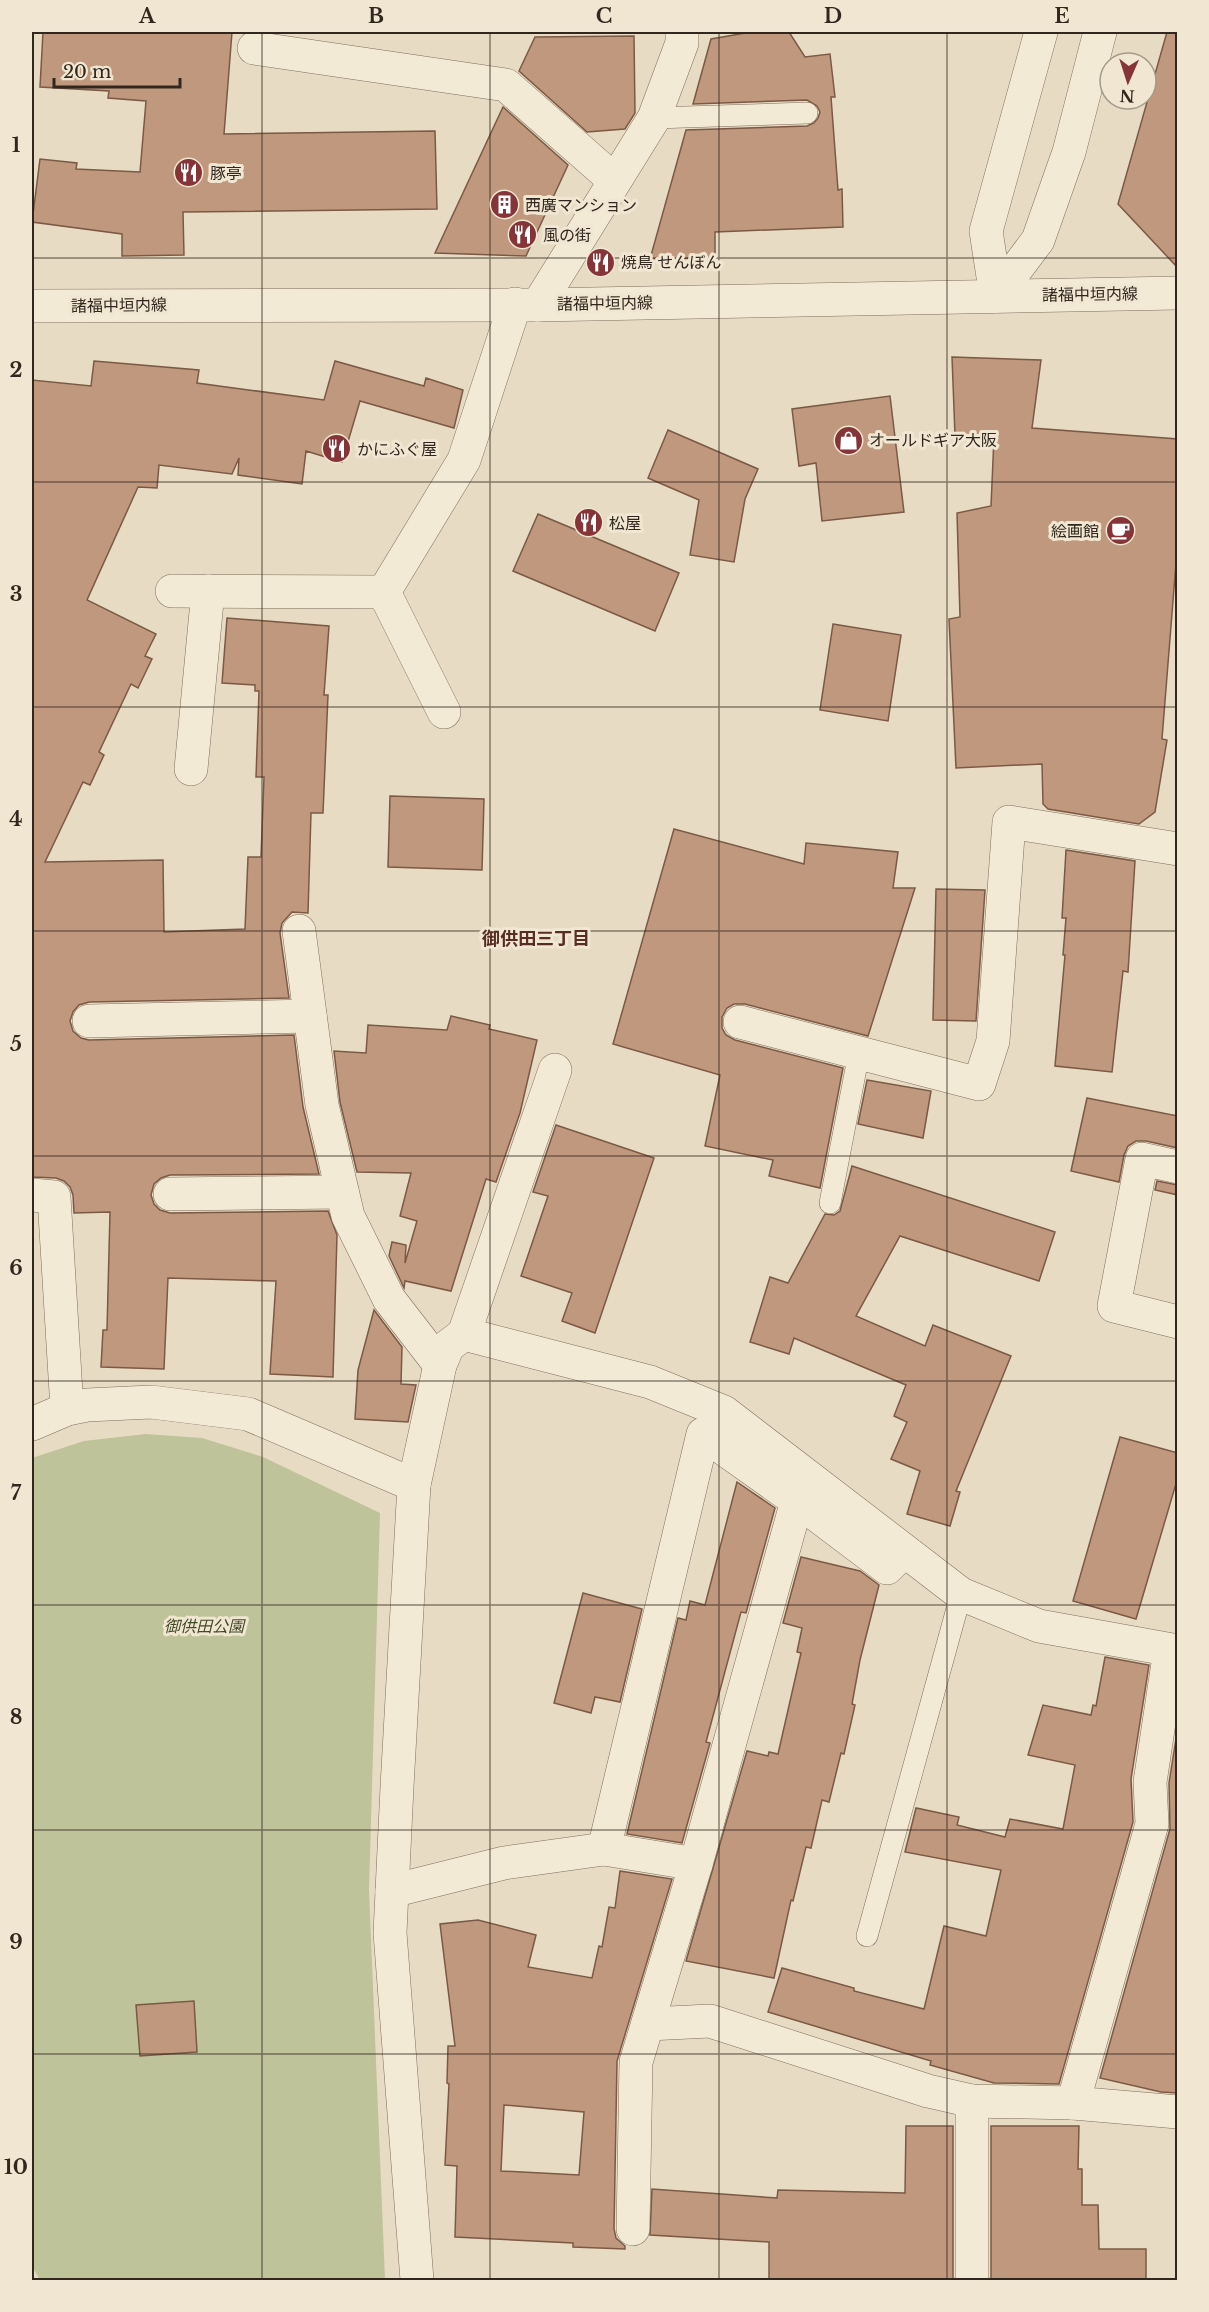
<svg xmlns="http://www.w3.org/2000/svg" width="1209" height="2312" font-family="'Libre Baskerville','Noto Sans JP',serif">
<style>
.green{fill:#bfc399}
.building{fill:#c0987e;stroke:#7b5945;stroke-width:1.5;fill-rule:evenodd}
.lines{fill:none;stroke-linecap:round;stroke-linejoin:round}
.service-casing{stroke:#7f6e5c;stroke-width:22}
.minor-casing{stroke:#7f6e5c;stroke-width:34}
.tertiary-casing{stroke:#7f6e5c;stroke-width:34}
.service{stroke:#f3ead5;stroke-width:21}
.minor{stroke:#f3ead5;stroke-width:33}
.tertiary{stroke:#f3ead5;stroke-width:33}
.grid{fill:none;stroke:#31271e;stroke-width:1.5;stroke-opacity:0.55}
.labels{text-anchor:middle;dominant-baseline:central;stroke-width:6;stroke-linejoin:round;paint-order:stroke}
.poi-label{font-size:16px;fill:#31271e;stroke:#f0e6d1;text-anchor:start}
.street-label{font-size:16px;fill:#31271e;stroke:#f0e6d1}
.park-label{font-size:16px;font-style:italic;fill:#424a28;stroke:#f0e6d1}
.neighbourhood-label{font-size:18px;font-weight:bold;fill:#572d24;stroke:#f0e6d1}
.neatline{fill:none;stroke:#31271e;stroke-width:2}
.grid-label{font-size:20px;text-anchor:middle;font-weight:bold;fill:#31271e}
</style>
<rect width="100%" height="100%" fill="#e7dcc3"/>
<path class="green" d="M146,1434L202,1438L263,1457L380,1513L369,1890L385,2280H40L32,2266V1458L84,1441Z"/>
<g class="building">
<path d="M43,32H232L224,134L435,131L437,209L183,212L184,255L122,256V234L32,222L40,159L77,163L76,169L140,172L146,101L108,98L109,91L40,87Z"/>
<path d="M751,32H789L805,57L830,54L835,97H831L838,190L842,189L843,227L715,232V258L650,259L686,130L807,126L814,123L818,118L820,112L817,106L807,100L693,104L711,39Z"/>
<path d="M1167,32H1178V268L1118,204Z"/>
<path d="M634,36L635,113L625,129L587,132L519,71L535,37Z"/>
<path d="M503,107L568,165L526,256L435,253Z"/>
<path d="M952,357L1041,360L1032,428L1178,439V538L1162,739L1167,740L1155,812L1139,824L1048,809L1043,804L1042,764L956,768L949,619L960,617L957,513L991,506L994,437L955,435Z"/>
<path d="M94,361L199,370L197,383L324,400L335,361L424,386L426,378L463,390L454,428L360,401L342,462L306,451L302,484L238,475L239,458L232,474L159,465L157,488L138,487L87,600L156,634L145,656L152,659L138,688L131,684L99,752L104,755L90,785L83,782L45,862L163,860L164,932L245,929L248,857H261L264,777H256L259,691H255V685L222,683L227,618L329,626L324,695H328L323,813H311L308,913L292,912L282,923L280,933L289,998L89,1002L79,1005L73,1012L70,1021L73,1031L81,1038L89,1040L294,1035L303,1107L319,1174L170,1175L161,1178L154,1184L151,1195L154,1204L160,1210L170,1213L328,1211L337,1235L333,1377L270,1374L276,1281L168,1278L164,1369L101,1367L103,1330H107L110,1212L74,1213L73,1195L70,1187L64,1181L56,1178L32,1177V380L91,386Z"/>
<path d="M890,396L904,512L822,521L816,463L799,466L792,409Z"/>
<path d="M668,430L758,469L745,499L734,562L690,555L699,500L648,478Z"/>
<path d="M538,514L679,573L655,631L513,571Z"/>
<path d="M833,624L901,635L888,721L820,710Z"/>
<path d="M390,796L484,799L482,870L388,867Z"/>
<path d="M674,829L804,864L806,843L898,852L893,888H915L868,1036L745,1004H734L727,1008L722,1017V1028L726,1035L735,1040L843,1068L820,1188L769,1176L773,1160L705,1146L720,1075L613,1044Z"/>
<path d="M1066,850L1135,861L1128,972L1123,971L1112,1072L1055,1066L1065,955H1063L1066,918H1062Z"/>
<path d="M936,889L985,890L976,1021L933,1020Z"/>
<path d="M451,1016L490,1025L489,1029L537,1040L520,1113L496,1182L486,1179L451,1291L405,1281L404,1288L389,1256L392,1242L406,1245L405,1263L417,1221L400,1216L411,1173L357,1172L340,1102L334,1051L366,1053L368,1025L447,1030Z"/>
<path d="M867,1080L931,1091L923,1138L858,1124Z"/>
<path d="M1087,1098L1178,1116V1148L1146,1141H1136L1128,1146L1124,1155L1119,1182L1071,1171Z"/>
<path d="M556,1125L654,1158L595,1333L562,1321L572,1293L521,1276L548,1196L533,1192Z"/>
<path d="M852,1166L1055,1232L1039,1281L900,1236L856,1316L925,1346L933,1325L1011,1356L956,1491L960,1492L950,1526L907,1514L920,1471L891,1459L907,1422L894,1416L906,1385L794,1338L789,1354L750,1342L770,1277L788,1283L825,1214L834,1215L840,1211Z"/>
<path d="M1157,1181L1178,1185V1195L1155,1190Z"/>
<path d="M374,1310L402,1347L401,1384L416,1385L408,1422L355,1419L358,1370Z"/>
<path d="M1120,1437L1178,1453V1477L1136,1619L1073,1601Z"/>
<path d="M737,1482L775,1508L746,1613L741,1612L706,1742L710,1743L682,1843L627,1834L678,1618L686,1620L690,1601L705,1605Z"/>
<path d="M801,1557L860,1571L879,1585L860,1660L852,1704L855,1705L844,1754L841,1753L829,1802L822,1800L811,1848L806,1847L793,1901L791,1900L774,1978L686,1961L747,1751L768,1756L769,1752L778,1754L801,1653L797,1652L802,1628L783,1623Z"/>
<path d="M583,1593L642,1609L620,1702L595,1697L591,1713L554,1703Z"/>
<path d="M1105,1657L1149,1665L1131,1779L1133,1822L1059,2084L994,2083L930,2065L931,2061L768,2012L782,1968L854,1988V1991L924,2009L944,1926L986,1936L1001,1870L905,1852L916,1808L959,1817L957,1825L1005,1837L1010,1819L1063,1829L1075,1765L1028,1755L1043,1705L1091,1715L1093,1705L1096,1706Z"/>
<path d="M1178,1726V2093L1161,2092L1100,2078L1170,1829L1169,1783Z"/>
<path d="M620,1871L672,1879L617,2061L614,2229L616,2238L625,2246V2249L573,2247V2243L455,2237L457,2166L445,2165L449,2084L447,2083L448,2046H455L440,1924L478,1920L536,1935L528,1967L592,1978L599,1946L602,1947L609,1907L615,1908ZM504,2105L584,2112L579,2175L501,2171Z"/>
<path d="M194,2001L197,2052L140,2056L136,2005Z"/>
<path d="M906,2126H953V2280H769V2242L650,2235L652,2189L777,2198L778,2190L905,2193Z"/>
<path d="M991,2126H1079L1078,2169H1082V2205H1098L1099,2249H1146V2280H991Z"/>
</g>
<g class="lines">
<defs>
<g id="service">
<path d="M654,118L807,113"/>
<path d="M830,1203L859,1053"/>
<path d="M867,1936L961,1594"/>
</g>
<g id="minor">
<path d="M254,48L506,85L614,180"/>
<path d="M538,305L654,118L682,43V32"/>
<path d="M172,591L384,592L464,460L515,304"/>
<path d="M384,592L444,712"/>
<path d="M191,769L208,591"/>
<path d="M299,931L322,1105L348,1216L389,1299L440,1365"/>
<path d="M89,1021L310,1016"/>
<path d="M740,1022L979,1084L993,1041L1009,822L1178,849"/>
<path d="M1178,1167L1142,1159L1114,1306L1178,1322"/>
<path d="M170,1194L342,1192"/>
<path d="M32,1195L54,1197L67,1409"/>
<path d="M464,1334L555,1070"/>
<path d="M32,1424L67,1409L87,1405L151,1402L248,1414L414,1485"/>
<path d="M604,1849L703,1434L810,1510L887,1568L904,1551"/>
<path d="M392,1891L504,1863L604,1849L696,1864"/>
<path d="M648,2024L710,2021L928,2091L972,2101L1073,2103L1178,2112"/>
<path d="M1073,2103L1152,1824L1150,1782L1170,1650"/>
<path d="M633,2229L636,2062L696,1864L797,1501"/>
<path d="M417,2280L390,1933L397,1787L414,1485L440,1365L448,1346L464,1334L650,1382L724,1412L961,1594L1039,1626L1178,1651"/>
<path d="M972,2280V2101"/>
</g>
<g id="tertiary">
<path d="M996,296L1038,240L1069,152L1100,32"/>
<path d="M996,296L986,231L1041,32"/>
<path d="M32,306L538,305L1178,293"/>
</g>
</defs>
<use href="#service" class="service-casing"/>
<use href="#minor" class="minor-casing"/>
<use href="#tertiary" class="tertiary-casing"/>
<use href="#service" class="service"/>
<use href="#minor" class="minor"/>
<use href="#tertiary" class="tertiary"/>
</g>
<path class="grid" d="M262,32V2280M490,32V2280M719,32V2280M947,32V2280M32,258H1178M32,482H1178M32,707H1178M32,931H1178M32,1156H1178M32,1381H1178M32,1605H1178M32,1830H1178M32,2054H1178"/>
<defs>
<symbol id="restaurant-disc" viewBox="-11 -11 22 22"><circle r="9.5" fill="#853537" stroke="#f0e6d1"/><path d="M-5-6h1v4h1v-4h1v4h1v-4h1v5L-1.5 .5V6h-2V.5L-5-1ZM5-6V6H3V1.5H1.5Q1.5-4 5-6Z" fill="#fff"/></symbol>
<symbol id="building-disc" viewBox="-11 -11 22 22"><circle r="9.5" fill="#853537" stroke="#f0e6d1"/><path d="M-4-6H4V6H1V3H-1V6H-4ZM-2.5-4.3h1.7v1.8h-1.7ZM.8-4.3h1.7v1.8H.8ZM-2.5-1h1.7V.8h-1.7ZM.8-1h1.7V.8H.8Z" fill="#fff"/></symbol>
<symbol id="shop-disc" viewBox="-11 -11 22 22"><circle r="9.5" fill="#853537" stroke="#f0e6d1"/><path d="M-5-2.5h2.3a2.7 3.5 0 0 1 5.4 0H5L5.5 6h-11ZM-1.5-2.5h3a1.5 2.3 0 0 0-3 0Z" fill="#fff"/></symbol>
<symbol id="cafe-disc" viewBox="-11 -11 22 22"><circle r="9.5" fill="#853537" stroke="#f0e6d1"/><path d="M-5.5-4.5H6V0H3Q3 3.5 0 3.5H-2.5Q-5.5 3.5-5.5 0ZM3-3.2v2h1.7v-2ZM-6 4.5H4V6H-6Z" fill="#fff"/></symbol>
</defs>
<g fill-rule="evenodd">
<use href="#restaurant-disc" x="172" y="156" width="33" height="33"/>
<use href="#building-disc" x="488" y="188" width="33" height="33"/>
<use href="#restaurant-disc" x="506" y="218" width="33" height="33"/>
<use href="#restaurant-disc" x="584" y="246" width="33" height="33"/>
<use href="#shop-disc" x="832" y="424" width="33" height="33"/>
<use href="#restaurant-disc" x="320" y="432" width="33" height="33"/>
<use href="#restaurant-disc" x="572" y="506" width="33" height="33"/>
<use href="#cafe-disc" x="1104" y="514" width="33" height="33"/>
</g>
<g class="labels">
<g class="poi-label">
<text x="210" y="173">豚亭</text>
<text x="525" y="205">西廣マンション</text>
<text x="543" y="235">風の街</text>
<text x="621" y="262">焼鳥 せんぼん</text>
<text x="869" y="440">オールドギア大阪</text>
<text x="357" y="449">かにふぐ屋</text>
<text x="609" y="523">松屋</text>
<text x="1099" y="531" text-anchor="end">絵画館</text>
</g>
<g class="street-label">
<text transform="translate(1090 294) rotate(-1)">諸福中垣内線</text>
<text transform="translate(605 303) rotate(-1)">諸福中垣内線</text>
<text transform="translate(119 305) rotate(-1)">諸福中垣内線</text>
</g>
<g class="park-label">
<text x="204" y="1626">御供田公園</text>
</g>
<g class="neighbourhood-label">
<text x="536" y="939">御供田三丁目</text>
</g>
</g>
<rect width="1209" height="2312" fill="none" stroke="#f0e6d1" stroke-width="66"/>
<g transform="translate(1128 81) rotate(183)"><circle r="28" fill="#f0e6d1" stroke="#a49a89" stroke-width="1.5"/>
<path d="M0-4.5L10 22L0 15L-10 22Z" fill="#853537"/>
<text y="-9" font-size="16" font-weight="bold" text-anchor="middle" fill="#31271e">N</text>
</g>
<path d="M54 78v9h126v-9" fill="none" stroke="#31271e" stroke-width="3"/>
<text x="63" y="78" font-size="18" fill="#31271e" stroke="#f0e6d1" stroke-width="4.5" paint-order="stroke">20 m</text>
<rect x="33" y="33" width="1143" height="2246" class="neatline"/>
<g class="grid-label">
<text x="147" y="23">A</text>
<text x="376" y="23">B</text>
<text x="604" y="23">C</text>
<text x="833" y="23">D</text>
<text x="1062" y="23">E</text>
<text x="16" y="152">1</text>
<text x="16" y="377">2</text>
<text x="16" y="601">3</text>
<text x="16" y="826">4</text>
<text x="16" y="1051">5</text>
<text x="16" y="1275">6</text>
<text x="16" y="1500">7</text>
<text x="16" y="1724">8</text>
<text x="16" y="1949">9</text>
<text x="16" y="2174">10</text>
</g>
</svg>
